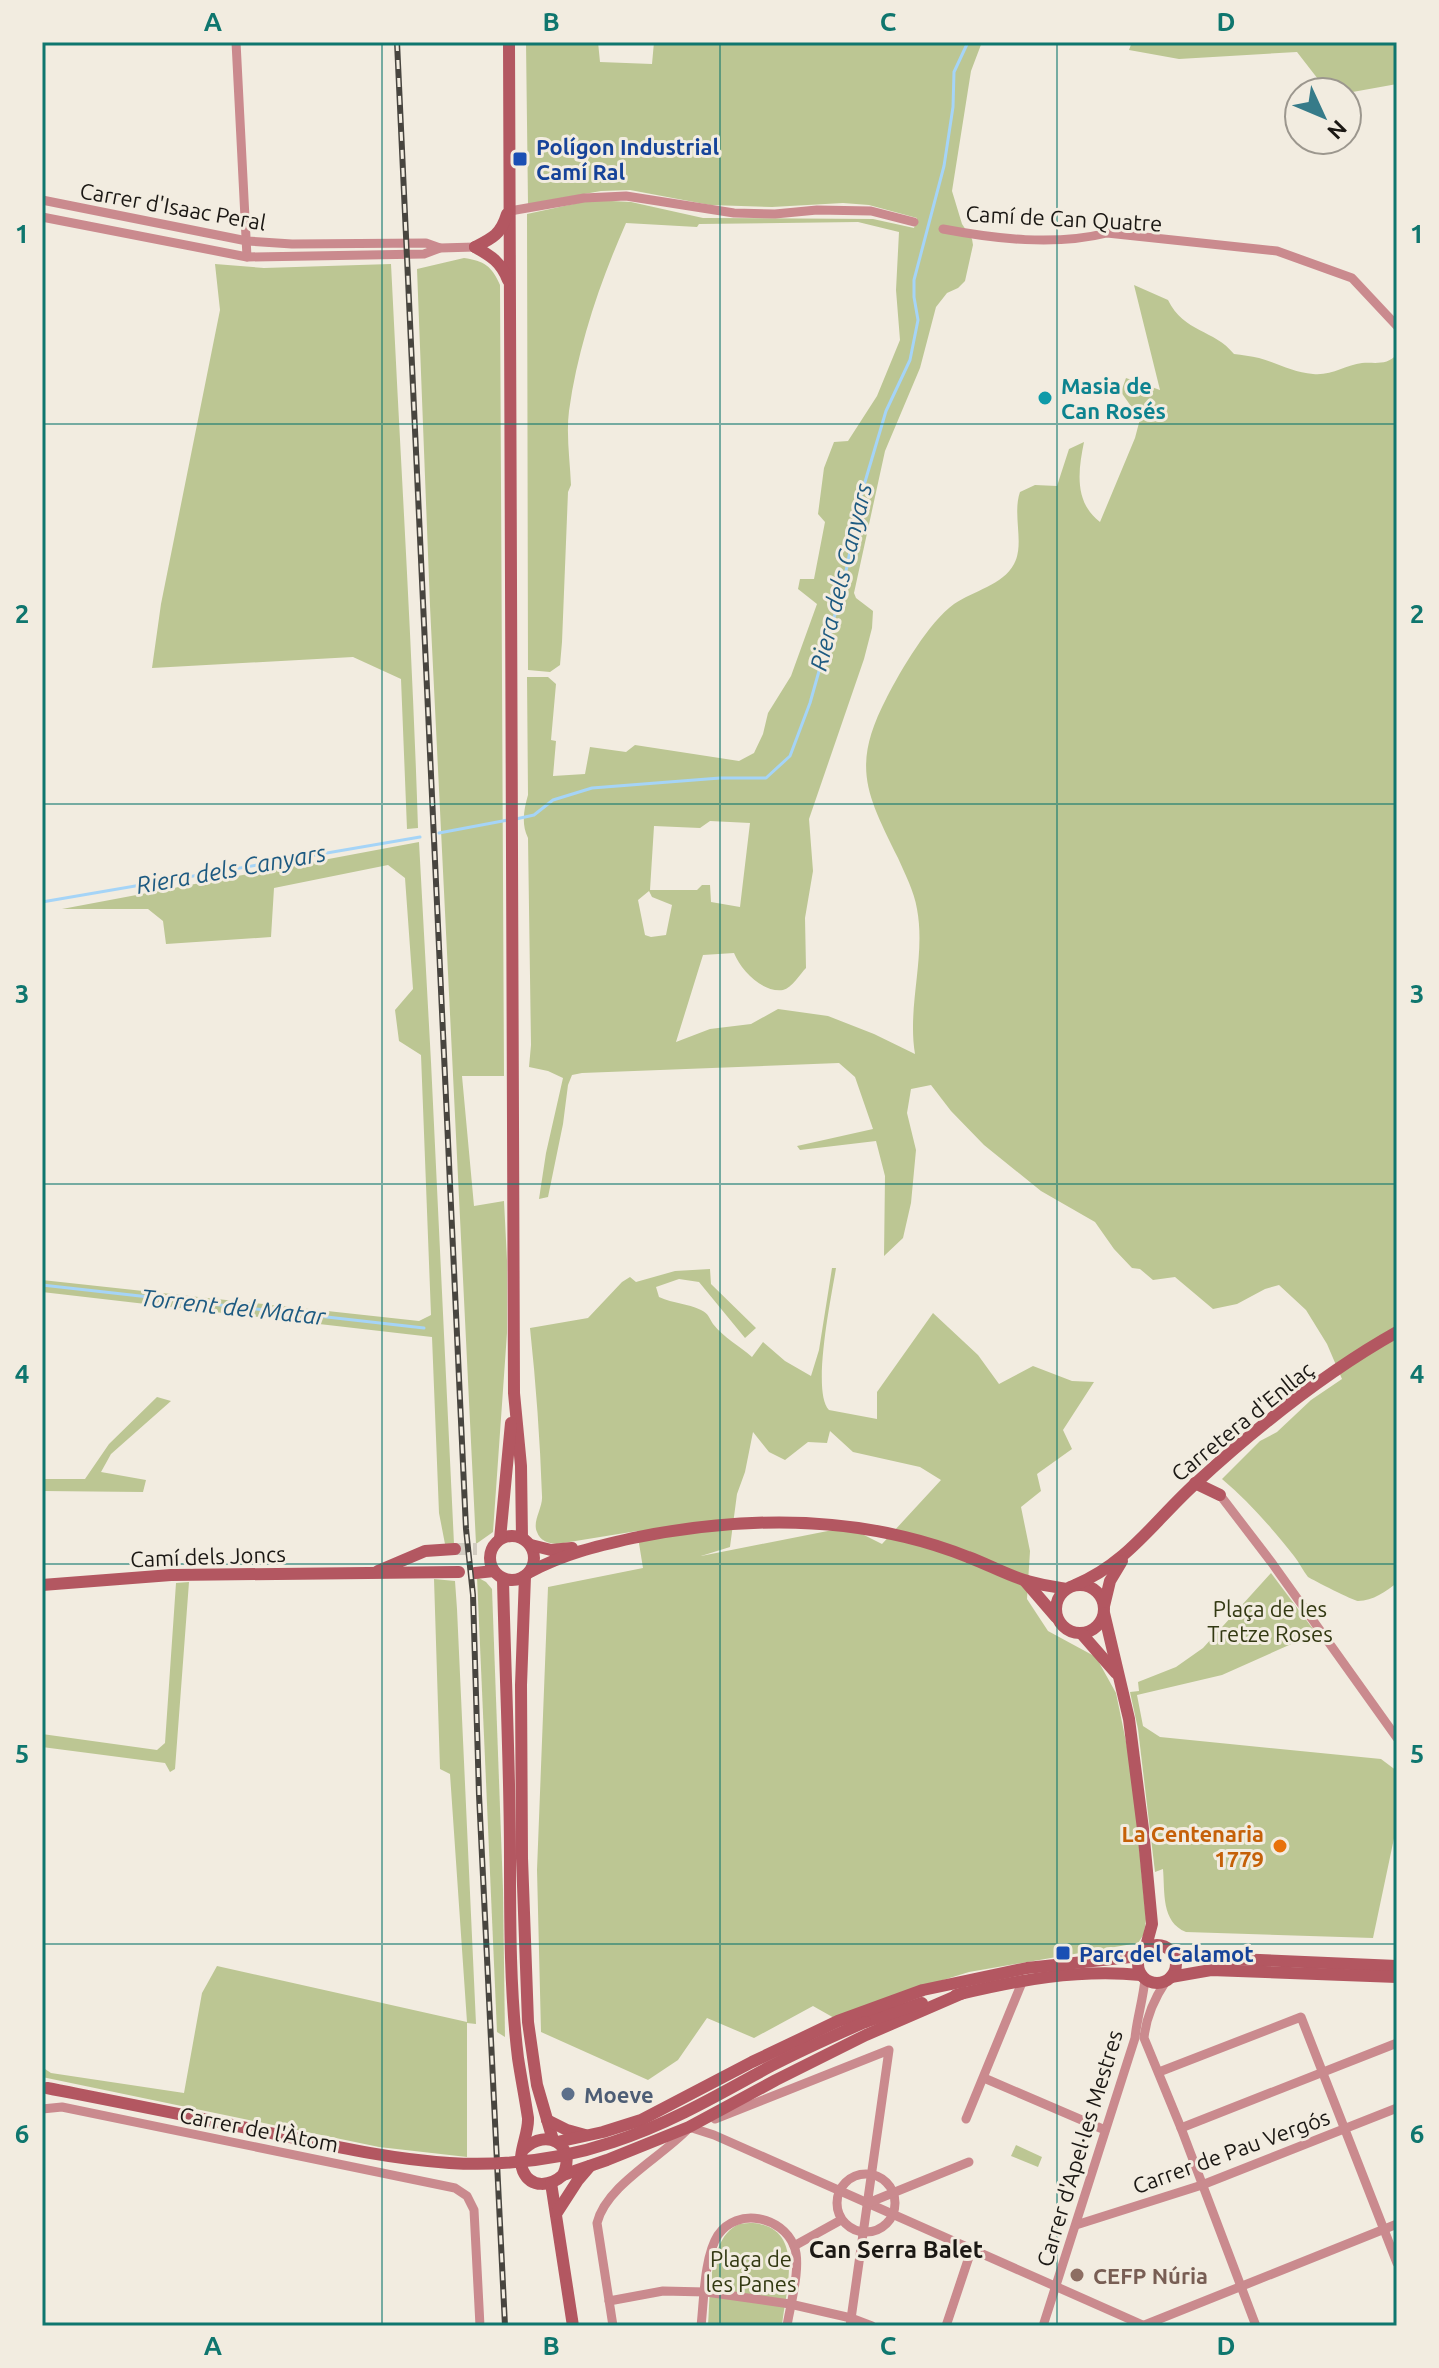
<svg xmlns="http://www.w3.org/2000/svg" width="1439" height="2368" font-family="Ubuntu,sans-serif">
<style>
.green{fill:#bcc693;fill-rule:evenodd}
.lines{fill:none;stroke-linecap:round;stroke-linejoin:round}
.stream{stroke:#a5d4f7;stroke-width:3}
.secondary-tunnel{stroke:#d2ccc1;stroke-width:12;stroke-dasharray:12 6;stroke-linecap:butt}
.street{stroke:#ca8a8e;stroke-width:9}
.secondary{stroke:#b35761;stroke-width:12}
.rail-casing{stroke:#48453f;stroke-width:6}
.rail{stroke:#f2ece0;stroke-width:3;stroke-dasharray:9;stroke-linecap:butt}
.secondary-bridge{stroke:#b35761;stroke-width:12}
.grid{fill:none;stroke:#0f766e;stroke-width:2;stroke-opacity:0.55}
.transit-dot{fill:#1a4fb4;stroke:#f2ece0;stroke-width:3}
.culture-dot{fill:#0f9aa8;stroke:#f2ece0;stroke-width:3}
.food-dot{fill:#e8710a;stroke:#f2ece0;stroke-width:3}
.service-dot{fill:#5c6f8a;stroke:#f2ece0;stroke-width:3}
.education-dot{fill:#8d6e63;stroke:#f2ece0;stroke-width:3}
.labels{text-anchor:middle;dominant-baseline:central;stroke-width:6;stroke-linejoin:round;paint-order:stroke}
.transit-label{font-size:22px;font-weight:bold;fill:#164399;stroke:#f2ece0;text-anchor:start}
.street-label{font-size:22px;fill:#1b1814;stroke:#f2ece0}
.culture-label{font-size:22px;font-weight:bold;fill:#0d838f;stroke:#f2ece0;text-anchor:start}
.park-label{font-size:22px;fill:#333912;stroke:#f2ece0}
.food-label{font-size:22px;font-weight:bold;fill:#c56008;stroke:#f2ece0;text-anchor:end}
.service-label{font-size:22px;font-weight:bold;fill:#4e5e75;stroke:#f2ece0;text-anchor:start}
.education-label{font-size:22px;font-weight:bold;fill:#785e54;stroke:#f2ece0;text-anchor:start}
.water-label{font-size:24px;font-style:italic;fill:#1d5a81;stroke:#f2ece0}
.neighbourhood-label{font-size:24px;font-weight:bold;fill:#1b1814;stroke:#f2ece0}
.neatline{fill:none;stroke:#0f766e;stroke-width:3}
.grid-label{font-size:26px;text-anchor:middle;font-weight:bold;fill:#0f766e}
</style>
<rect width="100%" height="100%" fill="#f2ece0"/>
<g class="green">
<path d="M526,42H598L600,62L652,64L654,42H982L971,71L952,191L962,224L972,239L973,245L965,281L958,288L947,293L936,307L920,368L885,451L854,593L856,598L873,611L872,628L864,659L809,819L813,871L805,918L806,968C800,974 792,988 783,990C762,993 741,970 734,953L703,955L676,1042L710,1029L751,1024L778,1009L828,1016L874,1034L915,1054C907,1006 926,957 917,909C914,891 905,874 898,858C866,793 851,766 887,697C901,670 929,622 954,604C973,591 1003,585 1014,564C1025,544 1012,515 1020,492L1035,485L1057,486L1069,449L1084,442C1078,471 1074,502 1100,522L1135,438L1140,419L1121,392L1126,378L1160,390L1134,285L1168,300C1184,333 1214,329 1234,354C1242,355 1251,356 1259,358C1277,363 1294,373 1313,374C1331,376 1346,365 1362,363C1376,362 1387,366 1397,354V1583C1386,1591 1373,1601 1358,1601C1354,1601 1313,1580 1308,1577C1303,1571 1299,1562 1294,1556C1273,1529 1248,1501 1222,1479L1260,1441L1277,1432L1311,1400L1342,1379L1327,1344L1306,1310L1279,1285L1265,1289L1237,1304L1213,1309L1175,1277L1153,1280L1140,1269L1132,1268L1114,1249L1095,1222L1041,1191L984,1145L951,1111L931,1085L911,1089L907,1113L916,1150L911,1203L903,1238L884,1256L885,1176L876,1141L800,1150L797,1146L873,1129L855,1077L839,1063L582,1073L572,1075L568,1085L563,1124L548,1197L539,1199L546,1153L563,1078L548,1071L529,1067L531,1045L528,838C521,824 524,809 528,795L527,677H548L556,684L551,740L556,741L553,776L585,774L590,747L626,752L635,745L739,761L754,753L763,734L768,713L791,676L817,604L798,589L800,579H814L825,522L818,514L824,468L834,442L848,441L877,396L900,340L896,290L899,232L858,222L699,224L697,227L626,223C600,282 578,346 569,411C566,435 570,461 571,485L568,492L562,642L560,665L550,672L528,670L527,214L592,200L631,202L703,218L873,219L914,228L917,218L869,205L843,203L772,207L710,205L630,190L601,191L528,204ZM710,821L750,823L740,907L711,902L710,885H702L697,890H650L654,826L700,828ZM649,891L652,897L672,905L666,935L651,937L645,935L638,900Z"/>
<path d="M1132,42H1397V84L1347,93L1328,92L1297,52L1179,59L1129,50Z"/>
<path d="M464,258C484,261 492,266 500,285L504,1076H462L474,1206L504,1201L507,1260V1333L493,1532L476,1544L430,606L417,269Z"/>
<path d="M215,264L264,268L391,264C400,452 412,640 418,828L407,829L401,679L353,657L152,668L161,604L220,310Z"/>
<path d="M419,842L431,1062L454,1544H445L439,1513L432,1337L42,1292V1280L419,1321L431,1315L421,1055L399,1041L395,1010L413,989L405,878L388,865L274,888L271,937L166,944L163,921L148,909H62Z"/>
<path d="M832,1268H836C832,1294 811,1392 829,1410L877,1419V1392L933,1313L978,1355L999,1384L1033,1366L1072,1381L1094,1382L1063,1430L1072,1449L1037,1474L1041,1491L1021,1507L1030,1551L1027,1599L1048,1631L1096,1657L1116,1693L1132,1771L1146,1919L1144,1934L1138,1943L969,1972L901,1993L836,2019L813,2006L754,2038L707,2018L678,2060L648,2080L541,2032L537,1870L548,1587L643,1568L637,1531L557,1544C548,1543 540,1541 537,1532C532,1521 543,1508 542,1496C540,1440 536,1384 530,1328L588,1318L622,1282L630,1277L636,1282L675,1271L710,1269L711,1284L756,1328L745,1338L699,1282L679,1279L656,1287L659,1297C674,1304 687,1303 701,1310C709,1314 709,1318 713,1324C724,1338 740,1346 752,1357L763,1342L785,1361L811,1376L819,1350ZM830,1431L853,1452L920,1467L941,1480L882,1544L848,1527L701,1556L730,1547L737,1494L745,1472L753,1432L769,1452L785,1460L808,1442L827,1443Z"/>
<path d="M157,1397L171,1401L111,1454L101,1472L146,1480L143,1492L42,1491V1479H85L109,1444Z"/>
<path d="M1271,1573L1316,1633L1222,1675L1137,1695L1143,1726L1160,1737L1381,1759L1397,1771V1824L1373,1938L1186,1932C1161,1922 1165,1892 1163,1869L1155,1872L1138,1729L1130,1692L1139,1691L1138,1682L1176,1667L1203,1648Z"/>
<path d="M477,1577L486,1582L492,1589L503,1890L505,2037L497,2032Z"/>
<path d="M434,1579L455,1581L457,1609L476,2024L467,2023V2157L379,2147L42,2077V2067L51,2073L184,2093L202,1993L217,1966L467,2022L450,1774L440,1769Z"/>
<path d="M189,1582L175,1769L170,1772L165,1763L42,1747V1734L157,1750L165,1743L176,1583Z"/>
<path d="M1016,2145L1042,2157L1038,2167L1011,2156Z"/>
<path d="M753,2223C807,2228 785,2291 782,2326H708C710,2298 708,2235 740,2224C744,2223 749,2223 753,2223Z"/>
</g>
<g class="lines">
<g class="stream">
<path d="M516,819L534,815L553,800L592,788L720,778H766L790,756L810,703L843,586L862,492L886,411L910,360L918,320L914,297V280L944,166L953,107L954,72L968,42"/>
<path d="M439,833L508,820"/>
<path d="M42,902L420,837"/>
<path d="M42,1285L424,1328"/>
</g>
<path class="secondary-tunnel" d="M455,1549H477"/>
<g class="street">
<path d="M236,42L247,257"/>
<path d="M42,200L247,241L292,244L426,243L440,248"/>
<path d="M510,211L584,198L626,196L734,213L775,214L817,210L871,211L914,222"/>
<path d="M42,217L247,257L424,254L440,248L475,247"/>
<path d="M943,229C996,239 1055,246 1107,233L1277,251L1352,278L1397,326"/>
<path d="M1220,1495L1272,1563L1397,1738"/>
<path d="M1166,1981C1154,1999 1146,2017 1144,2038L1181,2128L1256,2326"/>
<path d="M1159,2072L1301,2017L1397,2263"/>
<path d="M984,2078L1105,2130"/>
<path d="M42,2109L62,2107L455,2188L467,2196L474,2210L480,2326"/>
<path d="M715,2119L889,2050L850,2326"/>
<path d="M966,2119L1023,1980"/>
<path d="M689,2127L714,2135L1145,2326"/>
<path d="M1181,2128L1397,2043"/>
<circle cx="866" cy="2203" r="29"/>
<path d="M868,2203L969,2162"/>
<path d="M1076,2225L1202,2185L1397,2108"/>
<path d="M794,2246L841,2220"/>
<path d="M609,2301L663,2291L706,2292L790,2304L851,2318L872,2326"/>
<path d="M613,2326L597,2223C606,2186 660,2158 687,2130"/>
<path d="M701,2326C704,2300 704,2257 718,2235C737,2207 782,2216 794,2246C802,2265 790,2306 787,2326"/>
<path d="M946,2326L972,2248"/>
<path d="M1043,2326L1135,2038C1137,2018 1143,2000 1145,1979"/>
<path d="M1142,2326L1397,2224"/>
</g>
<g class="secondary">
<path d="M509,42L514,1393L521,1466L522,1538"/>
<path d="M475,247C493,238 501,234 507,214"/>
<path d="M475,247C491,256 501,262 508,280"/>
<path d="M1195,1483L1220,1495"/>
<circle cx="512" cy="1558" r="22"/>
<path d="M500,1539L511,1423"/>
<path d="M531,1545L551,1550L572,1548"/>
<path d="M378,1571L425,1551L455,1549"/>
<path d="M530,1572C563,1554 597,1546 633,1538C722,1520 816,1515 905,1537C926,1542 948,1549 968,1557C987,1564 1005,1574 1024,1580C1038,1585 1052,1586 1066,1589"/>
<path d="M475,1573L494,1571"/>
<path d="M525,1576L521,1685L522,1858L528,2022L537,2085L553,2140"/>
<path d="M503,1579C505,1672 510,1765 510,1858C510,1924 510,1992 518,2058C521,2078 525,2098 528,2118C529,2135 516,2155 523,2171C531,2189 551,2186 563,2175L607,2160L689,2127L776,2080L866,2035L963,1993"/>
<path d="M1025,1581L1056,1617"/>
<circle cx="1080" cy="1609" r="24"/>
<path d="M42,1585L171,1575L459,1572"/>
<path d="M1075,1585C1128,1563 1155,1520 1196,1483C1257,1427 1324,1373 1397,1332"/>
<path d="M1104,1606L1110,1581L1122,1561"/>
<path d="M1104,1613L1129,1719L1143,1829L1152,1924L1145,1950"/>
<path d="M1081,1633L1116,1673"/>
<circle cx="1157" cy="1964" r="19"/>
<path d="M1173,1953L1185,1957L1211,1958L1397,1966"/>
<path d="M1171,1977L1211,1970L1397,1977"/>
<path d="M956,1995C1018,1980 1077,1969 1141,1975"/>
<path d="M865,2022L922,2003"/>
<path d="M547,2120L567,2130L585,2135"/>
<path d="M557,2142L603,2132L641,2120L752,2062L838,2021L923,1990L1027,1968L1140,1956"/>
<path d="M524,2149C547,2127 577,2145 563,2175"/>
<path d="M551,2183L573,2326"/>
<path d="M556,2214L578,2180L590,2166"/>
</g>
<defs>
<path id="rail" d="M397,42L466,1529L473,1595L479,1795L505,2326"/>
</defs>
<use href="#rail" class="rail-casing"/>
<use href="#rail" class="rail"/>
<path class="secondary-bridge" d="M47,2088C118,2102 190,2116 261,2131C386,2157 487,2184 613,2142C669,2124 720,2094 771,2066C802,2050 833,2036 865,2022"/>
</g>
<path class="grid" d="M382,42V2326M720,42V2326M1057,42V2326M42,424H1397M42,804H1397M42,1184H1397M42,1564H1397M42,1944H1397"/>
<g class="transit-dot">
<rect x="512" y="151" width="16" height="16" rx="4"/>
<rect x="1055" y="1945" width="16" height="16" rx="4"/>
</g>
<circle class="culture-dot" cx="1045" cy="398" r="8"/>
<circle class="food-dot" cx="1280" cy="1846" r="8"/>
<circle class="service-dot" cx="568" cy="2094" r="8"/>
<circle class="education-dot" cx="1077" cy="2275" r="8"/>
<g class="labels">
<g class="transit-label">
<text x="536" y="146">Polígon Industrial<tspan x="536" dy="25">Camí Ral</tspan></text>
<text x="1079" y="1953">Parc del Calamot</text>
</g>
<g class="street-label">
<text transform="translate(173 206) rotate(10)">Carrer d'Isaac Peral</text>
<text transform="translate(1064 218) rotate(3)">Camí de Can Quatre</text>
<text transform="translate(1242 1421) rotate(-39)">Carretera d'Enllaç</text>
<text transform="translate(208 1556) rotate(-2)">Camí dels Joncs</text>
<text transform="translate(259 2129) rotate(11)">Carrer de l'Àtom</text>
<text transform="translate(1079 2148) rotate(-73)">Carrer d'Apel·les Mestres</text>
<text transform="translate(1231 2151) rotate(-20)">Carrer de Pau Vergós</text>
</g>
<g class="culture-label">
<text x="1061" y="385">Masia de<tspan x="1061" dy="25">Can Rosés</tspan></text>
</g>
<g class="park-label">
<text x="1270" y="1608">Plaça de les<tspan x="1270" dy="25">Tretze Roses</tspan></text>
<text x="751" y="2258">Plaça de<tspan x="751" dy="25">les Panes</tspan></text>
</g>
<g class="food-label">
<text x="1264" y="1833">La Centenaria<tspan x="1264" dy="25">1779</tspan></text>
</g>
<g class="service-label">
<text x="584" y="2094">Moeve</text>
</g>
<g class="education-label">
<text x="1093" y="2275">CEFP Núria</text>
</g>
<g class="water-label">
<text transform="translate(841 577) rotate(-76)">Riera dels Canyars</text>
<text transform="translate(231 869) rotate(-10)">Riera dels Canyars</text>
<text transform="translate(233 1307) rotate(6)">Torrent del Matar</text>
</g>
<g class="neighbourhood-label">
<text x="896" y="2249">Can Serra Balet</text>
</g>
</g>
<rect width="1439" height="2368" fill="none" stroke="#f2ece0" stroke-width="88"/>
<g transform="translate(1323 116) rotate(134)"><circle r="38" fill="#f2ece0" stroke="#9c978e" stroke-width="2"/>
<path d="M0-6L14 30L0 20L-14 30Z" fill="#367b89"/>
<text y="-12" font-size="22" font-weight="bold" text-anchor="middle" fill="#1b1814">N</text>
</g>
<rect x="44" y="44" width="1351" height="2280" class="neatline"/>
<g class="grid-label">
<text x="213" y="31">A</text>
<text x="551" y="31">B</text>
<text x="888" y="31">C</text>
<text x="1226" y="31">D</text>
<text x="22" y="243">1</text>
<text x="1417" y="243">1</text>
<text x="22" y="623">2</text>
<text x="1417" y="623">2</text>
<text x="22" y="1003">3</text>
<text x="1417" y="1003">3</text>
<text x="22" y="1383">4</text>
<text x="1417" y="1383">4</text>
<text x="22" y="1763">5</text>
<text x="1417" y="1763">5</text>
<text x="22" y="2143">6</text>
<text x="1417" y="2143">6</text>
<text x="213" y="2355">A</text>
<text x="551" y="2355">B</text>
<text x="888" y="2355">C</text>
<text x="1226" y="2355">D</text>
</g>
</svg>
